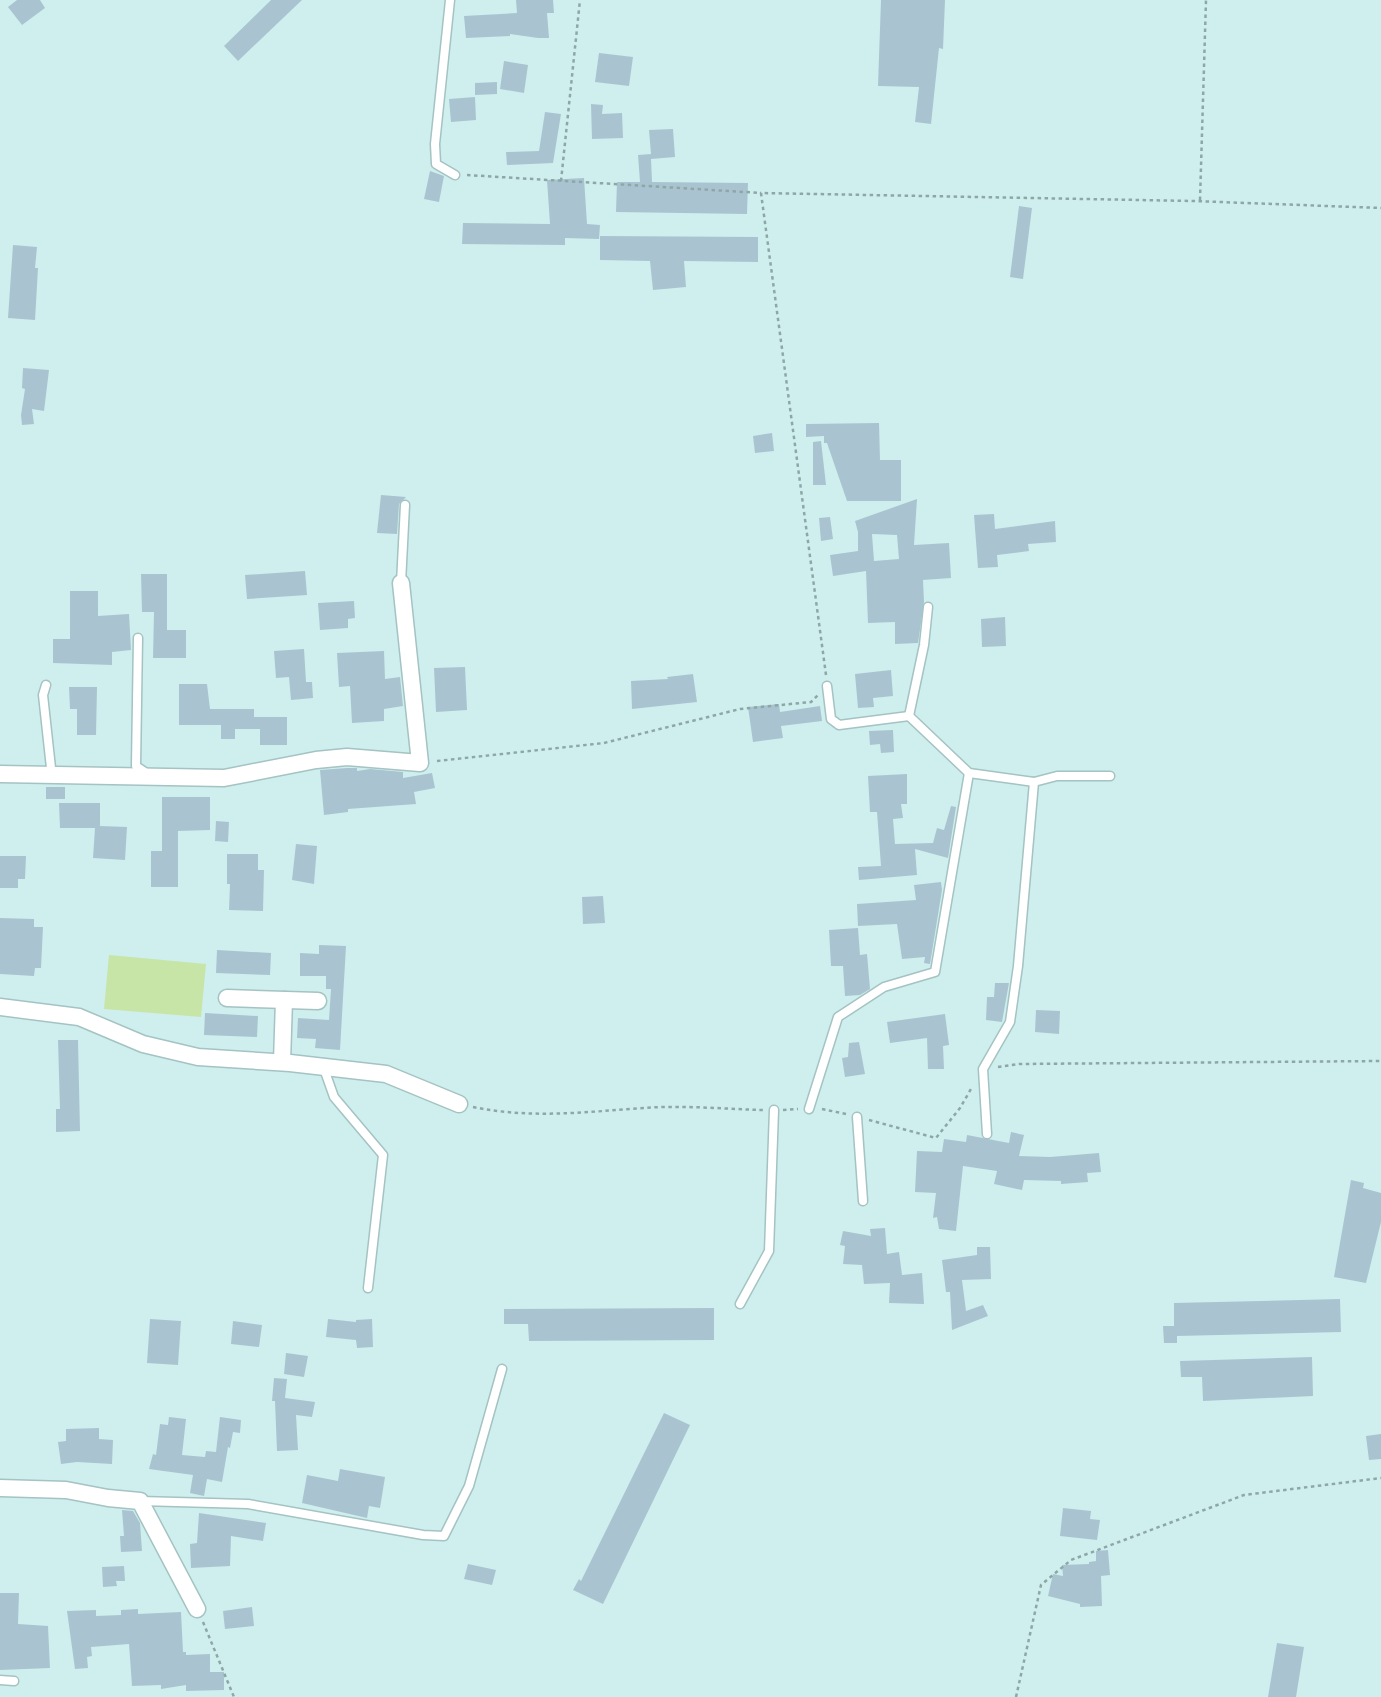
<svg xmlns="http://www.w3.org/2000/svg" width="1381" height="1697" font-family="'Noto Serif',serif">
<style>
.green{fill:#c7e5a6}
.building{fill:#a9c4d0;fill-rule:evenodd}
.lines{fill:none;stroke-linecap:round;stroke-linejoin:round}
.lane-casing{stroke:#a4c3c2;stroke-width:11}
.street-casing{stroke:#a4c3c2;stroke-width:19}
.path{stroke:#8ea7a6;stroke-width:2.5;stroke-dasharray:3.5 3.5;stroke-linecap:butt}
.lane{stroke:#fff;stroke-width:8}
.street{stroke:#fff;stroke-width:16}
</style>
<rect width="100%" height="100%" fill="#ceefee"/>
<path class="green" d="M109,955L206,964L201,1017L104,1009Z"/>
<g class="building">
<path d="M17,0H40L45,8L22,25L8,7Z"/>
<path d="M271,0H302L238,61L224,46Z"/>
<path d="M516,0H553L554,13H547L549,38H538L510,34V36L466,38L464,16L517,13Z"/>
<path d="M881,0H945L943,49L939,48L931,124L915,122L919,87L878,86Z"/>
<path d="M599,53L633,57L629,86L595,82Z"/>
<path d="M504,61L528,65L524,93L500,89Z"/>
<path d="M497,82V94L475,95V83Z"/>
<path d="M475,97L476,120L451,122L449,99Z"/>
<path d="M591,104L603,105L602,114L622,113L623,138L592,139Z"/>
<path d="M545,112L561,114L553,163L507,165L506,152L539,151Z"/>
<path d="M673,129L675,157L651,159L652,182L748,183L747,214L616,212L617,182H640L638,155L651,154L649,130Z"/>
<path d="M430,171L444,176L439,202L424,199Z"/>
<path d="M584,178L587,224L600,225L599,239L565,238V245L462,244L463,223L550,224L547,180Z"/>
<path d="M1019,206L1032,208L1023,279L1010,277Z"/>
<path d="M600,236L758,237V262L684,261L686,287L653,290L650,261L600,260Z"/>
<path d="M13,245L37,247L35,268H38L35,320L8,318Z"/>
<path d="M23,368L49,370L44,411L32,409L34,424L22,425L21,415L25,389L22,388Z"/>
<path d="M879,423L880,460H901V501H847L827,443H824V436L806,437V424Z"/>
<path d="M772,433L774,451L755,453L753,436Z"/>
<path d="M821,441L826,485H813V442Z"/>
<path d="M381,495L406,497L399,504L397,534L377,533Z"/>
<path d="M917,499L914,545L949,543L951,578L923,580L924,602L918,643L895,644V622L868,623L866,571L833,576L830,555L858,551V532L855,521ZM872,534L897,535L899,559L874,561Z"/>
<path d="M994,514L995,529L1055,521L1056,542L1028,544L1029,551L997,555L998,567L978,568L974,515Z"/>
<path d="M830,517L833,539L821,541L819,518Z"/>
<path d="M305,571L307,595L247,599L245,575Z"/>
<path d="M141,574H167V630H186V658H153L154,612H142Z"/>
<path d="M70,591H98V616L129,614L131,650L112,652V665L53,663V639H70Z"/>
<path d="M354,601L355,618L348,619V628L320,630L318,603Z"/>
<path d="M1005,617L1006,646L982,647L981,619Z"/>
<path d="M304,649L306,682H312L313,698L291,700L289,677L276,678L274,651Z"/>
<path d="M384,651L385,679L400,677L403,706L384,709V721L352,723L350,686L339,687L337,653Z"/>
<path d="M465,667L467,710L436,712L434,668Z"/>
<path d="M891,670L893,696L873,698L874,707L858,708L855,674Z"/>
<path d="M693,674L697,702L632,709L631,681L668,679L667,677Z"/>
<path d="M179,684H207L210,709H254V717H287V745H260V729H235V739H221V725H179Z"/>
<path d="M69,687H97L96,735H77V709H70Z"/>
<path d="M779,704L780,712L820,706L822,721L781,726L783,738L753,742L748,707Z"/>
<path d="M893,730L894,752L881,753L880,744L870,745L869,731Z"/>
<path d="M347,768H357V771L370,769L403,772V778L432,773L435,788L414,792L416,804L348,809V812L324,815L320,770Z"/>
<path d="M907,774V804H901L903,818L893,819L895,844L933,843L937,828L944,830L951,806L956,807L948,858L915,849L917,875L859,880L858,867L881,866L877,812H870L868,776Z"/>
<rect x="46" y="787" width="19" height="12"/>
<path d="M162,797H210V830L178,831V887H151V851H162Z"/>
<path d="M59,803H100V826L127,827L125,860L93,858L95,828H60Z"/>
<path d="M216,821L229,822L228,842L215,841Z"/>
<path d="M296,844L317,846L314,884L292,880Z"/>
<path d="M227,854H258V870H264L263,911L229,910L230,884H227Z"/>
<path d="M0,856H26L25,879H18V888H0Z"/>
<path d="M941,882L942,890L930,964L924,963L925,957L902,959L897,924L858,926L857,904L916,900L914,885Z"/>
<path d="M603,896L605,923L583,924L582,897Z"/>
<path d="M0,918L34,919V927H43L41,968H35L34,976L0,974Z"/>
<path d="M858,928L860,955L867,954L870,989L860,995L845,996L843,966H831L829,930Z"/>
<path d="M319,945L346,946L340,1050L315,1048L316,1039L297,1038L298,1018L329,1020L331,989H326V976H300V953L319,954Z"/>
<path d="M217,950L271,953L270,975L216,973Z"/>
<path d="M995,983H1009L1002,1022L986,1020L987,997H994Z"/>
<path d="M1036,1010L1060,1011L1059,1034L1035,1032Z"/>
<path d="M205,1013L258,1016L257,1037L204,1035Z"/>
<path d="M945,1014L949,1045L943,1046L944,1069H928L927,1038L890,1043L887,1022Z"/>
<path d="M58,1040H78L80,1131L56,1132V1109H60Z"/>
<path d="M859,1042L865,1074L845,1077L842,1058L848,1057L849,1043Z"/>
<path d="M1011,1132L1024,1135L1019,1156L1050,1157L1099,1153L1101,1172L1087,1173L1088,1182L1061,1184V1181L1024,1180L1022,1190L994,1184L997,1171L963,1166L956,1231L939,1229L937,1217L933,1218L936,1193L915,1192L917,1151L942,1152L944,1139L966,1142L967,1135L1009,1143Z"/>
<path d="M1351,1180L1364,1183L1363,1188L1381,1193V1222L1366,1283L1334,1277Z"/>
<path d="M885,1228L887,1254L899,1252L902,1275L922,1273L924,1304L889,1303L890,1283L864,1284L862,1265L843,1264L845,1246L840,1245L843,1231L871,1236L870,1229Z"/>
<path d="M977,1247H990L991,1279L962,1280L966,1311L983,1305L988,1316L952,1330L950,1292H946L942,1260L977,1255Z"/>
<path d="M1340,1299L1341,1332L1177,1336V1343H1164L1163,1326H1174V1303Z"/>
<path d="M714,1308V1340L529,1341L528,1324H504V1309Z"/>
<path d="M150,1319L181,1321L178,1365L147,1363Z"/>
<path d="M328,1319L356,1322V1320L372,1319L373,1347L357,1348L356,1340L326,1337Z"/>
<path d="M233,1321L262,1325L259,1347L231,1344Z"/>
<path d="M286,1353L308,1356L304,1377L284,1374Z"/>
<path d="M1312,1357L1313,1396L1203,1401L1202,1377H1181L1180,1361Z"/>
<path d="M274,1378L287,1379L285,1398L315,1402L312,1417L296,1415L298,1450L277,1451L275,1401H272Z"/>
<path d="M664,1413L690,1425L603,1604L573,1590L579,1579L581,1581Z"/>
<path d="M169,1417L186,1419L182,1455L205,1457L206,1451L216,1452L220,1417L241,1420L240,1433L233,1432L230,1448L228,1447L222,1482L207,1479L204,1496L190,1493L193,1475L149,1469L153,1454L156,1455L160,1424L168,1425Z"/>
<path d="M99,1428V1439L113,1440L112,1464L77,1462L61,1464L58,1442L66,1441V1429Z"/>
<path d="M1381,1434V1459L1369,1460L1366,1436Z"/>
<path d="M340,1469L385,1477L380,1508L369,1506L367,1518L302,1503L307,1475L338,1481Z"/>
<path d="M1063,1508L1091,1511L1090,1519L1100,1520L1097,1540L1060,1536Z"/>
<path d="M122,1510L133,1511L140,1523L142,1551L121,1552L120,1536H124Z"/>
<path d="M199,1513L266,1523L263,1541L231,1536L230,1566L191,1568L190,1544L197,1543Z"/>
<path d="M1108,1550L1110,1575L1101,1576L1102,1606L1080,1607V1604L1048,1596L1053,1574L1063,1576L1062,1565L1089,1564V1562L1096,1561V1551Z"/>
<path d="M468,1564L496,1570L492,1585L464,1579Z"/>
<path d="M124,1566L125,1581H116L117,1586L103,1587L102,1567Z"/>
<path d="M0,1593H19L18,1624L48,1626L50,1668L0,1670Z"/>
<path d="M252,1607L254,1626L225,1629L223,1611Z"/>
<path d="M138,1609V1614L181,1612L183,1652H186V1655L210,1654V1672H224V1690L186,1691V1685L161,1689V1685L132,1686L129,1644L91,1647L92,1656L87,1657L88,1668L75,1669L67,1611L96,1610V1616L121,1615V1610Z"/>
<path d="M1277,1643L1304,1647L1296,1697H1268Z"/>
</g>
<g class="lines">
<defs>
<g id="lane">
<path d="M450,0L435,144L436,164L455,175"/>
<path d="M401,583L405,505"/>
<path d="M138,638L136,766L148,774"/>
<path d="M46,685L43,695L52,777"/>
<path d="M827,686L831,719L839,725L909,716"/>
<path d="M909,716L969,773L1034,782L1057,776H1110"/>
<path d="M909,716L924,645L928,607"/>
<path d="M323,1066L334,1097L383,1155L368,1288"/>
<path d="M809,1109L838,1017L884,987L935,972L969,773"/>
<path d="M857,1117L863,1201"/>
<path d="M987,1134L983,1069L1010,1022L1018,966L1034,782"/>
<path d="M740,1304L769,1251L774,1110"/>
<path d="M140,1501L248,1504L423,1535L444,1536L469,1486L502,1369"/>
<path d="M0,1680L14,1681"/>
</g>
<g id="street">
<path d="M0,774L224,778L316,760L347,757L420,763L401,583"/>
<path d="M227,998L318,1001"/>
<path d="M0,1007L79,1017L143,1044L198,1057L290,1063L386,1074L459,1104"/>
<path d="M282,1062L284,1000"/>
<path d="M0,1488L66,1490L108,1498L140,1501L197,1609"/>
</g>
</defs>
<use href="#lane" class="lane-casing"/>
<use href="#street" class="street-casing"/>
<g class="path">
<path d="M467,175L761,193"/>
<path d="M561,181L580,0"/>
<path d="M1200,200L1206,0"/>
<path d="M826,675L761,193L1193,201L1381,208"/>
<path d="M437,761L604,743L740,709L811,702L818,695"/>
<path d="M998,1067L1019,1064L1381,1061"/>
<path d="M473,1107C532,1119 585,1112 644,1108C683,1105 724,1109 763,1110"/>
<path d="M822,1109L846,1114"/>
<path d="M783,1110L798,1109"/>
<path d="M869,1120L936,1138L960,1108L971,1089"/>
<path d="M203,1622L234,1697"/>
<path d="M1016,1697L1041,1585L1071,1560L1244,1495L1381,1478"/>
</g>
<use href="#lane" class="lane"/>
<use href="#street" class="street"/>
</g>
</svg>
